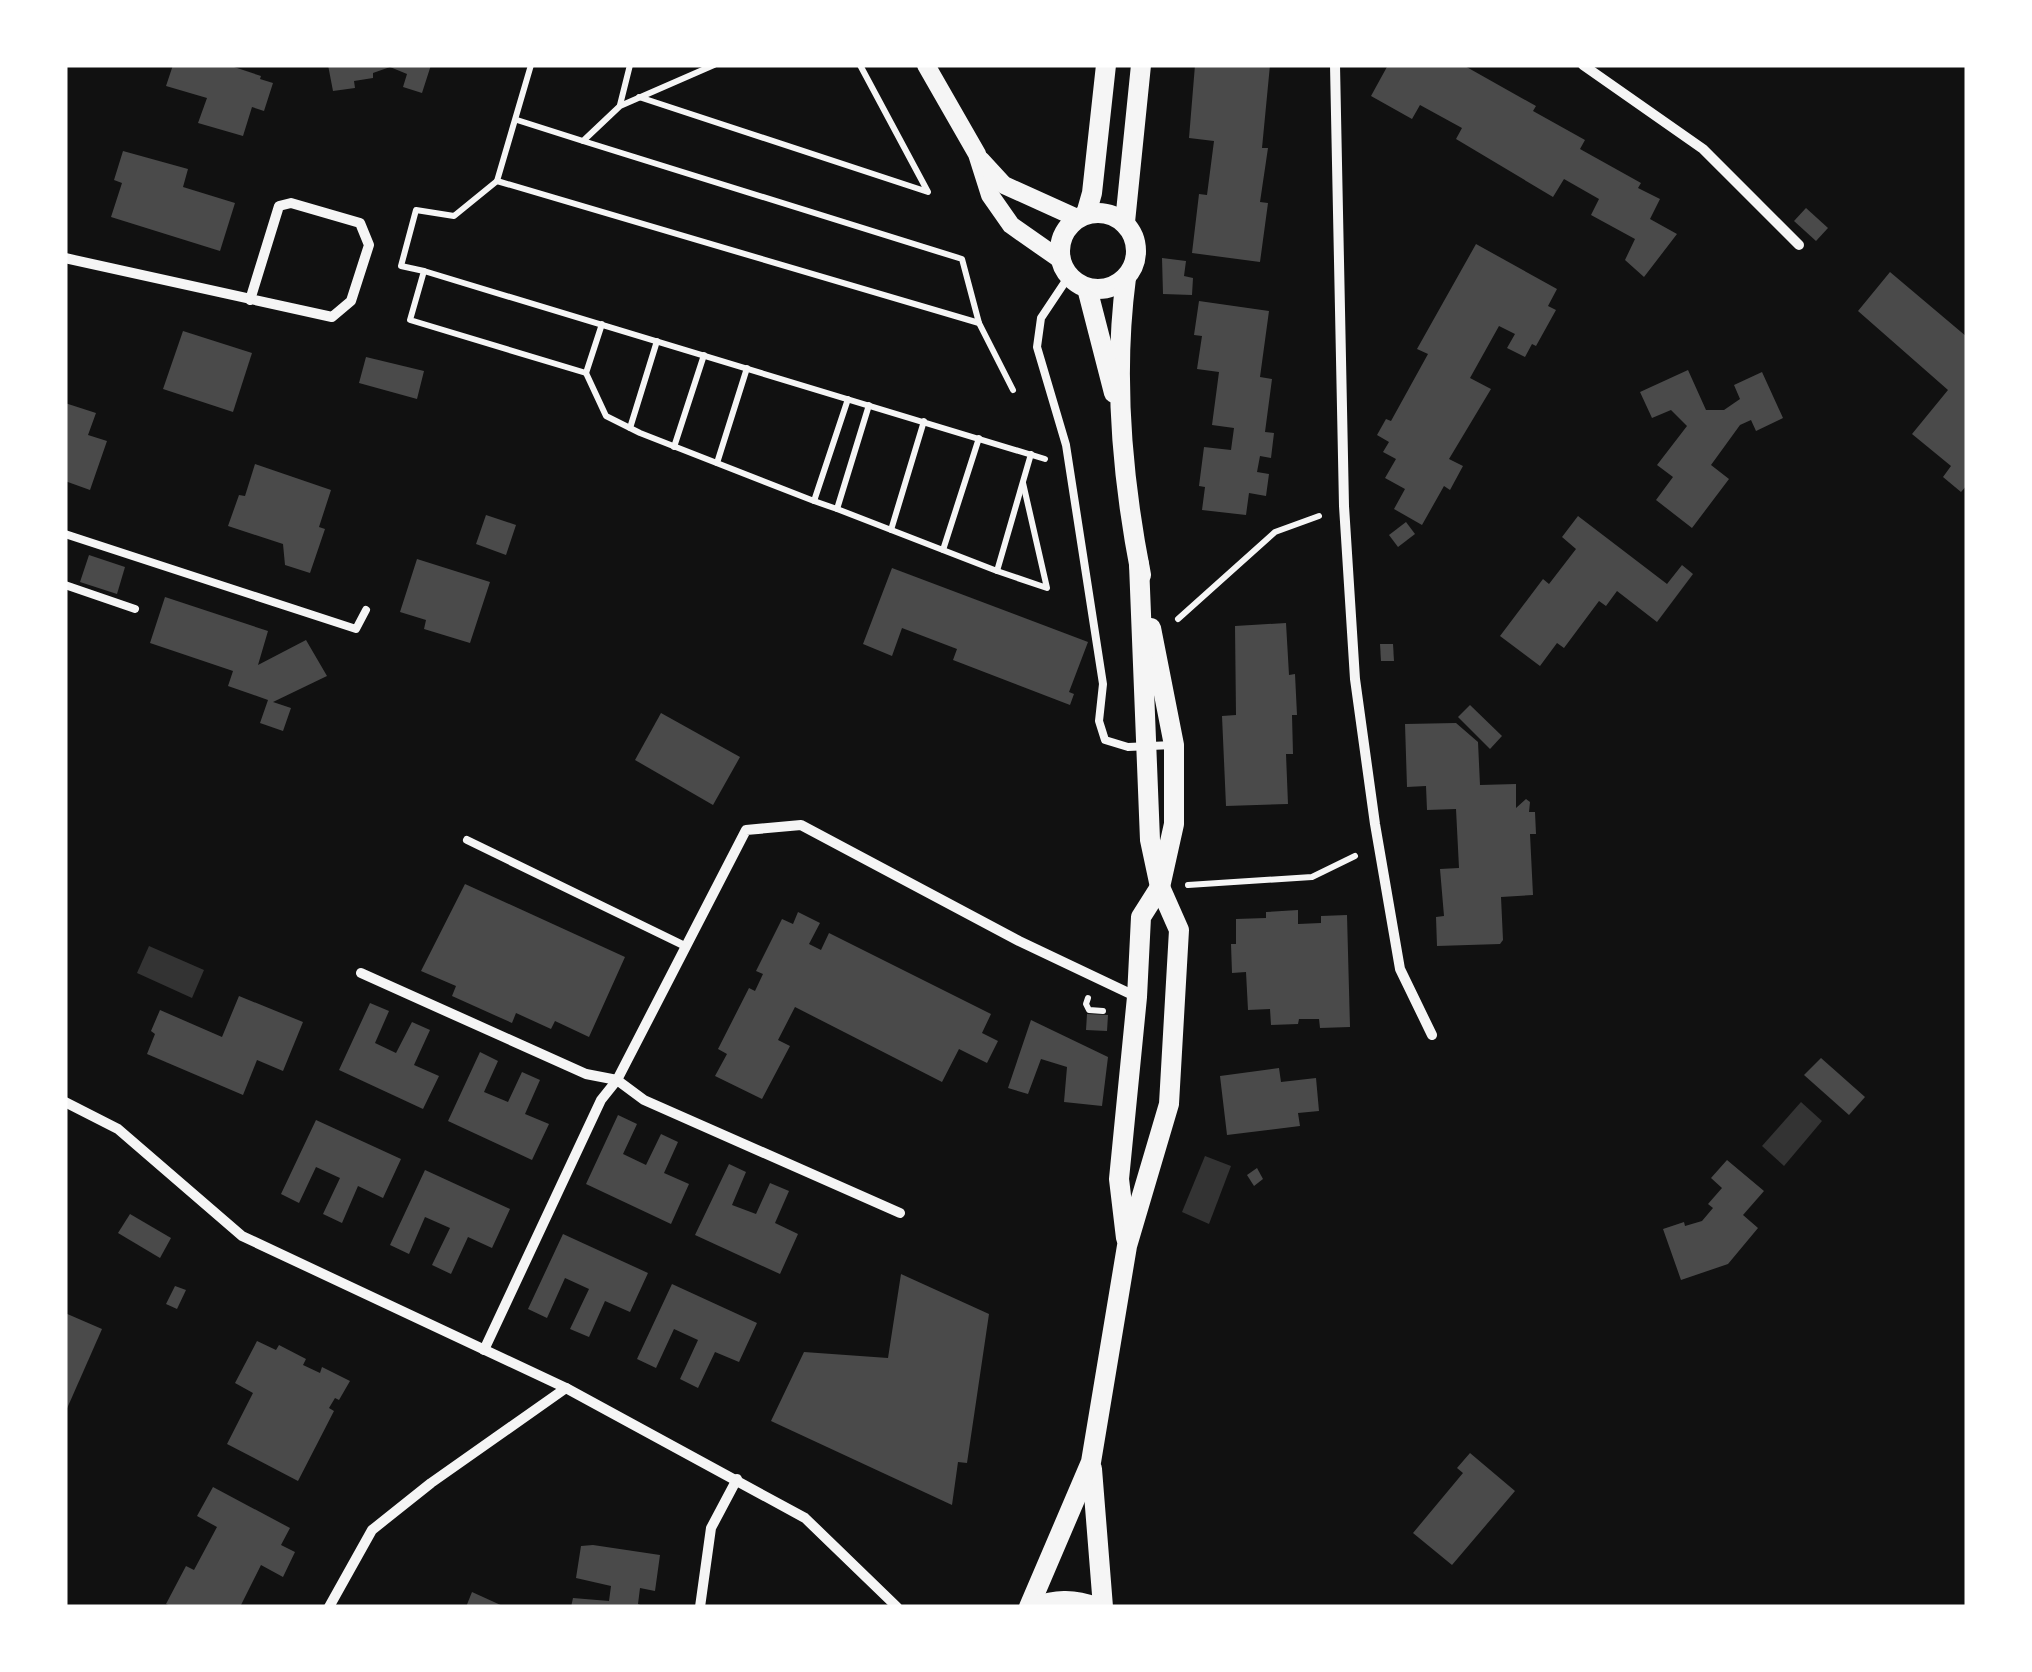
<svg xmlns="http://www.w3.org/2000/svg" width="2032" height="1672" font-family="'Sofia Sans Condensed',sans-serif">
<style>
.water{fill:#333}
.building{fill:#4a4a4a}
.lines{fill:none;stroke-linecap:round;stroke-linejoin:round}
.path{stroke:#f5f5f5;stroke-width:6}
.service{stroke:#f5f5f5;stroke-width:8}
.minor{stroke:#f5f5f5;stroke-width:10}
.tertiary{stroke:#f5f5f5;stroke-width:18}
.secondary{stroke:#f5f5f5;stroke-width:20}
</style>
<rect width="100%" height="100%" fill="#111"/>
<g class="water">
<path d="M149,946L204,970L192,998L137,973Z"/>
<path d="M1801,1102L1822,1121L1784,1166L1762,1146Z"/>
<path d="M1205,1156L1231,1166L1209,1224L1182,1212Z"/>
</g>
<g class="building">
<path d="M173,65H228L261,76L260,79L273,83L264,111L252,107L243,136L198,123L207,98L166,86Z"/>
<path d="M328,65H431L422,93L403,87L407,74L390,67L373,73V78L354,81L355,88L333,91Z"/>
<path d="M1195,65H1270L1262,148H1268L1260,202L1268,203L1260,262L1192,253L1199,194L1207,195L1214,141L1189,138Z"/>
<path d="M1388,65H1463L1536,106L1533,111L1585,140L1580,149L1641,183L1638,188L1660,199L1650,219L1677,234L1644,277L1625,260L1635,239L1591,215L1599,199L1564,179L1553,197L1456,139L1462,128L1420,105L1412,119L1371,96Z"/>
<path d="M123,151L188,169L183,187L235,203L220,251L111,217L122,183L114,180Z"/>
<path d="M1806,208L1828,228L1816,241L1794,221Z"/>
<path d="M1476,244L1557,289L1548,306L1556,310L1536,346L1532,344L1525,357L1507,348L1515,334L1499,326L1470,378L1491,389L1449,459L1463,466L1450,490L1444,486L1422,525L1394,509L1405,489L1385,478L1396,459L1383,452L1389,442L1377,435L1386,419L1391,421L1428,354L1417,349Z"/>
<path d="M1162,258L1186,261L1184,276L1193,278L1192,295L1163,294Z"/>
<path d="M1890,272L1967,337V485L1961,492L1943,477L1951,466L1912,434L1948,390L1858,311Z"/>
<path d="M1199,301L1269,311L1260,377L1272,379L1265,432L1274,433L1271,458L1260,456L1257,472L1269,474L1266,496L1249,493L1246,515L1202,510L1205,487L1199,486L1204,447L1231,450L1234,428L1212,425L1219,372L1197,369L1202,336L1194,335Z"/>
<path d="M183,331L252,353L233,412L163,389Z"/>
<path d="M366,357L424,371L417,399L359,383Z"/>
<path d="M1688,370L1706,410H1724L1740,399L1734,385L1762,372L1783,418L1756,431L1751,420L1740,425L1711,465L1729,479L1692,528L1656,500L1673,477L1657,465L1687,426L1671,410L1652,418L1640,392Z"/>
<path d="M65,403L96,413L88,435L107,441L90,490L65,481Z"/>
<path d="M255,464L331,490L319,527L325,529L310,573L285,565L283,544L228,526L239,495L245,496Z"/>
<path d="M486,515L516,525L506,555L476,544Z"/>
<path d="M1578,516L1667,584L1682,565L1693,574L1657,622L1617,591L1606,606L1599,601L1564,648L1557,643L1540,666L1500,636L1543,579L1549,584L1576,549L1562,537Z"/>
<path d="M1406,522L1415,534L1398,547L1389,535Z"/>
<path d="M89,555L125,567L117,594L80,582Z"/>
<path d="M417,559L490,582L470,643L424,629L426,620L400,612Z"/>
<path d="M892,568L1088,642L1069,692L1074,694L1070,705L953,660L957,649L902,628L892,656L863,644Z"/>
<path d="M165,597L268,631L258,665L306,640L327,676L273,702L291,708L283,731L260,723L268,700L228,686L233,671L150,643Z"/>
<path d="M1286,623L1289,675L1295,674L1297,715H1292L1293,754H1286L1288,804L1226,806L1222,716L1236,715L1235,626Z"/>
<path d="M1380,644H1393L1394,661H1381Z"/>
<path d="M1470,705L1502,736L1490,749L1458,717Z"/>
<path d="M661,713L740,757L713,805L635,760Z"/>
<path d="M1456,723L1478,742L1480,785L1516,784V808L1526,799L1530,802L1529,812H1535L1536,834H1530L1533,895L1501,897L1503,940L1500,944L1437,946L1436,917L1444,916L1440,869L1459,868L1456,809L1427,810L1426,786L1407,787L1405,724Z"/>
<path d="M465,884L625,957L589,1037L555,1021L551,1029L516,1013L512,1023L452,996L456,986L421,971Z"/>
<path d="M1298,910V924L1321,923V916L1347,915L1350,1027L1320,1028L1319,1019H1299L1298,1024L1271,1025L1270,1009L1248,1010L1246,972L1232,973L1231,944H1236V919L1266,918V912Z"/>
<path d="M798,912L820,923L809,944L821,950L829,933L991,1014L982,1033L998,1041L987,1063L959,1049L942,1082L795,1007L778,1040L790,1046L762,1099L715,1076L727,1054L718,1049L749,988L755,991L763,974L756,971L782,919L793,924Z"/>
<path d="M239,996L303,1022L283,1071L257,1060L243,1095L147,1054L155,1034L151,1031L160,1010L222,1037Z"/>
<path d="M370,1003L389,1011L375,1043L396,1053L412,1022L430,1030L414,1065L439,1076L423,1109L339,1070Z"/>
<path d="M1087,1014L1108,1015L1107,1031L1086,1030Z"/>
<path d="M1031,1020L1108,1057L1102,1106L1064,1102L1067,1067L1041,1059L1028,1094L1008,1088Z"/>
<path d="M480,1052L498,1061L484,1092L508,1102L522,1072L540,1080L525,1114L549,1124L532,1160L448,1121Z"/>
<path d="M1821,1058L1865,1097L1849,1115L1804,1075Z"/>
<path d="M1279,1068L1281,1082L1316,1078L1319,1111L1298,1113L1300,1126L1227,1135L1220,1076Z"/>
<path d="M618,1115L637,1124L623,1154L646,1165L661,1134L678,1142L664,1173L689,1184L671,1224L586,1184Z"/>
<path d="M316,1120L401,1159L383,1198L358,1186L342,1223L323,1214L340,1178L316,1167L299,1203L281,1194Z"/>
<path d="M1727,1160L1764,1191L1743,1215L1758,1228L1728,1264L1681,1280L1663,1229L1684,1222L1685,1226L1702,1221L1713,1208L1708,1204L1722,1188L1711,1178Z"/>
<path d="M729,1164L746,1172L732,1205L756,1214L770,1183L789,1191L775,1223L798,1234L780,1274L695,1235Z"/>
<path d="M1257,1168L1263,1179L1254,1186L1247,1175Z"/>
<path d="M425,1170L510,1209L492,1248L468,1237L451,1274L432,1265L450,1228L425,1217L409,1254L390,1245Z"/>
<path d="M130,1214L171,1238L160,1258L118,1233Z"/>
<path d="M563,1234L648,1273L630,1312L605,1301L589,1337L570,1329L589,1289L565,1278L547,1318L528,1309Z"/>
<path d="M901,1274L989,1314L967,1463L958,1462L952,1505L771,1421L804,1352L888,1358Z"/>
<path d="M672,1284L757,1323L739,1362L715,1352L698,1388L680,1379L698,1340L674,1329L656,1368L637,1359Z"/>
<path d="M175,1286L186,1290L177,1309L166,1304Z"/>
<path d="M65,1313L102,1329L65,1413Z"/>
<path d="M257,1341L276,1350L279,1345L306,1359L303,1365L320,1373L322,1367L350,1381L339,1400L335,1398L329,1408L334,1411L298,1481L227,1444L253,1393L235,1383Z"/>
<path d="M1470,1453L1515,1491L1452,1565L1413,1533L1463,1473L1457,1468Z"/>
<path d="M213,1487L290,1528L281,1545L295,1552L283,1577L261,1565L240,1607H173L166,1604L186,1566L194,1570L217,1527L197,1516Z"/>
<path d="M593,1545L660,1555L655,1591L640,1588L638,1604L645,1607H571L573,1598L609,1601L611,1586L576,1578L581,1546Z"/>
<path d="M472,1592L505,1607H466Z"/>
</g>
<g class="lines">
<g class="path">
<path d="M531,65L497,181L979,323L962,259L583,141"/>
<path d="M639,97L928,192L860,65"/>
<path d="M620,105L630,65"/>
<path d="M517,120L583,141L620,106L714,65"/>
<path d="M424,271L401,266L416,210L454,216L497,181"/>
<path d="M979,323L1013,390"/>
<path d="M602,324L586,373L410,320L424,271L1045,459"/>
<path d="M586,373L606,416L640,433L814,501L848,399"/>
<path d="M630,428L657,341"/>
<path d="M674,447L704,355"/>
<path d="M717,463L747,368"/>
<path d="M814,501L837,509L869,405"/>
<path d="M837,509L997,571L1031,454"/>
<path d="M891,530L924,421"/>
<path d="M943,550L979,438"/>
<path d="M997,571L1047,588L1023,483"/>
<path d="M1178,619L1275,532L1319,516"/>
<path d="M1188,885L1312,877L1355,856"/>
<path d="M1088,998L1086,1004L1089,1010L1103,1011"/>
</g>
<g class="service">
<path d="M1069,276L1041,318L1037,347L1066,445L1103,684L1099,721L1105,740L1128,747L1173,745"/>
<path d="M65,534L356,629L366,610"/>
<path d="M65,585L135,609"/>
<path d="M467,840L685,946"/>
</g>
<g class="minor">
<path d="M1335,65L1344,506L1355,679L1375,824L1400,969L1432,1035"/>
<path d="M1583,65L1703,149L1799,245"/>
<path d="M65,258L332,317L351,301L369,245L360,223L291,203L279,206L250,300"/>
<path d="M361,973L586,1074L617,1080L644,1100L900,1213"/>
<path d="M65,1102L118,1129L242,1236L566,1388L805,1518L897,1607"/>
<path d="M484,1350L601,1100L617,1080L746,830L801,825L1019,941L1137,997"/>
<path d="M329,1607L372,1530L431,1483L566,1388"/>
<path d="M700,1607L711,1528L737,1479"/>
</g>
<g class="tertiary">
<path d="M926,65L977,154L990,195L1011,225L1061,260"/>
<path d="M981,160L1004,185L1077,218"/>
</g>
<g class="secondary">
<circle cx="1098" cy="251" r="38"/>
<path d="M1086,214L1092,193L1106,65"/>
<path d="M1125,222L1141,65"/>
<path d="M1126,278C1113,376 1122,478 1141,575"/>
<path d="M1087,288L1114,393"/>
<path d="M1126,1238L1119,1179L1137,997L1141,917L1160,887L1174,824V745L1151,628"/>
<path d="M1092,1469L1103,1607"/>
<path d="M1029,1607L1091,1462L1127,1246L1169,1104L1179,930L1160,887L1150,840L1139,564"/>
<path d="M1033,1607C1055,1600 1073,1598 1095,1607"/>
</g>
</g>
<rect width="2032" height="1672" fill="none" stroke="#ffffff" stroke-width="135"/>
</svg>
